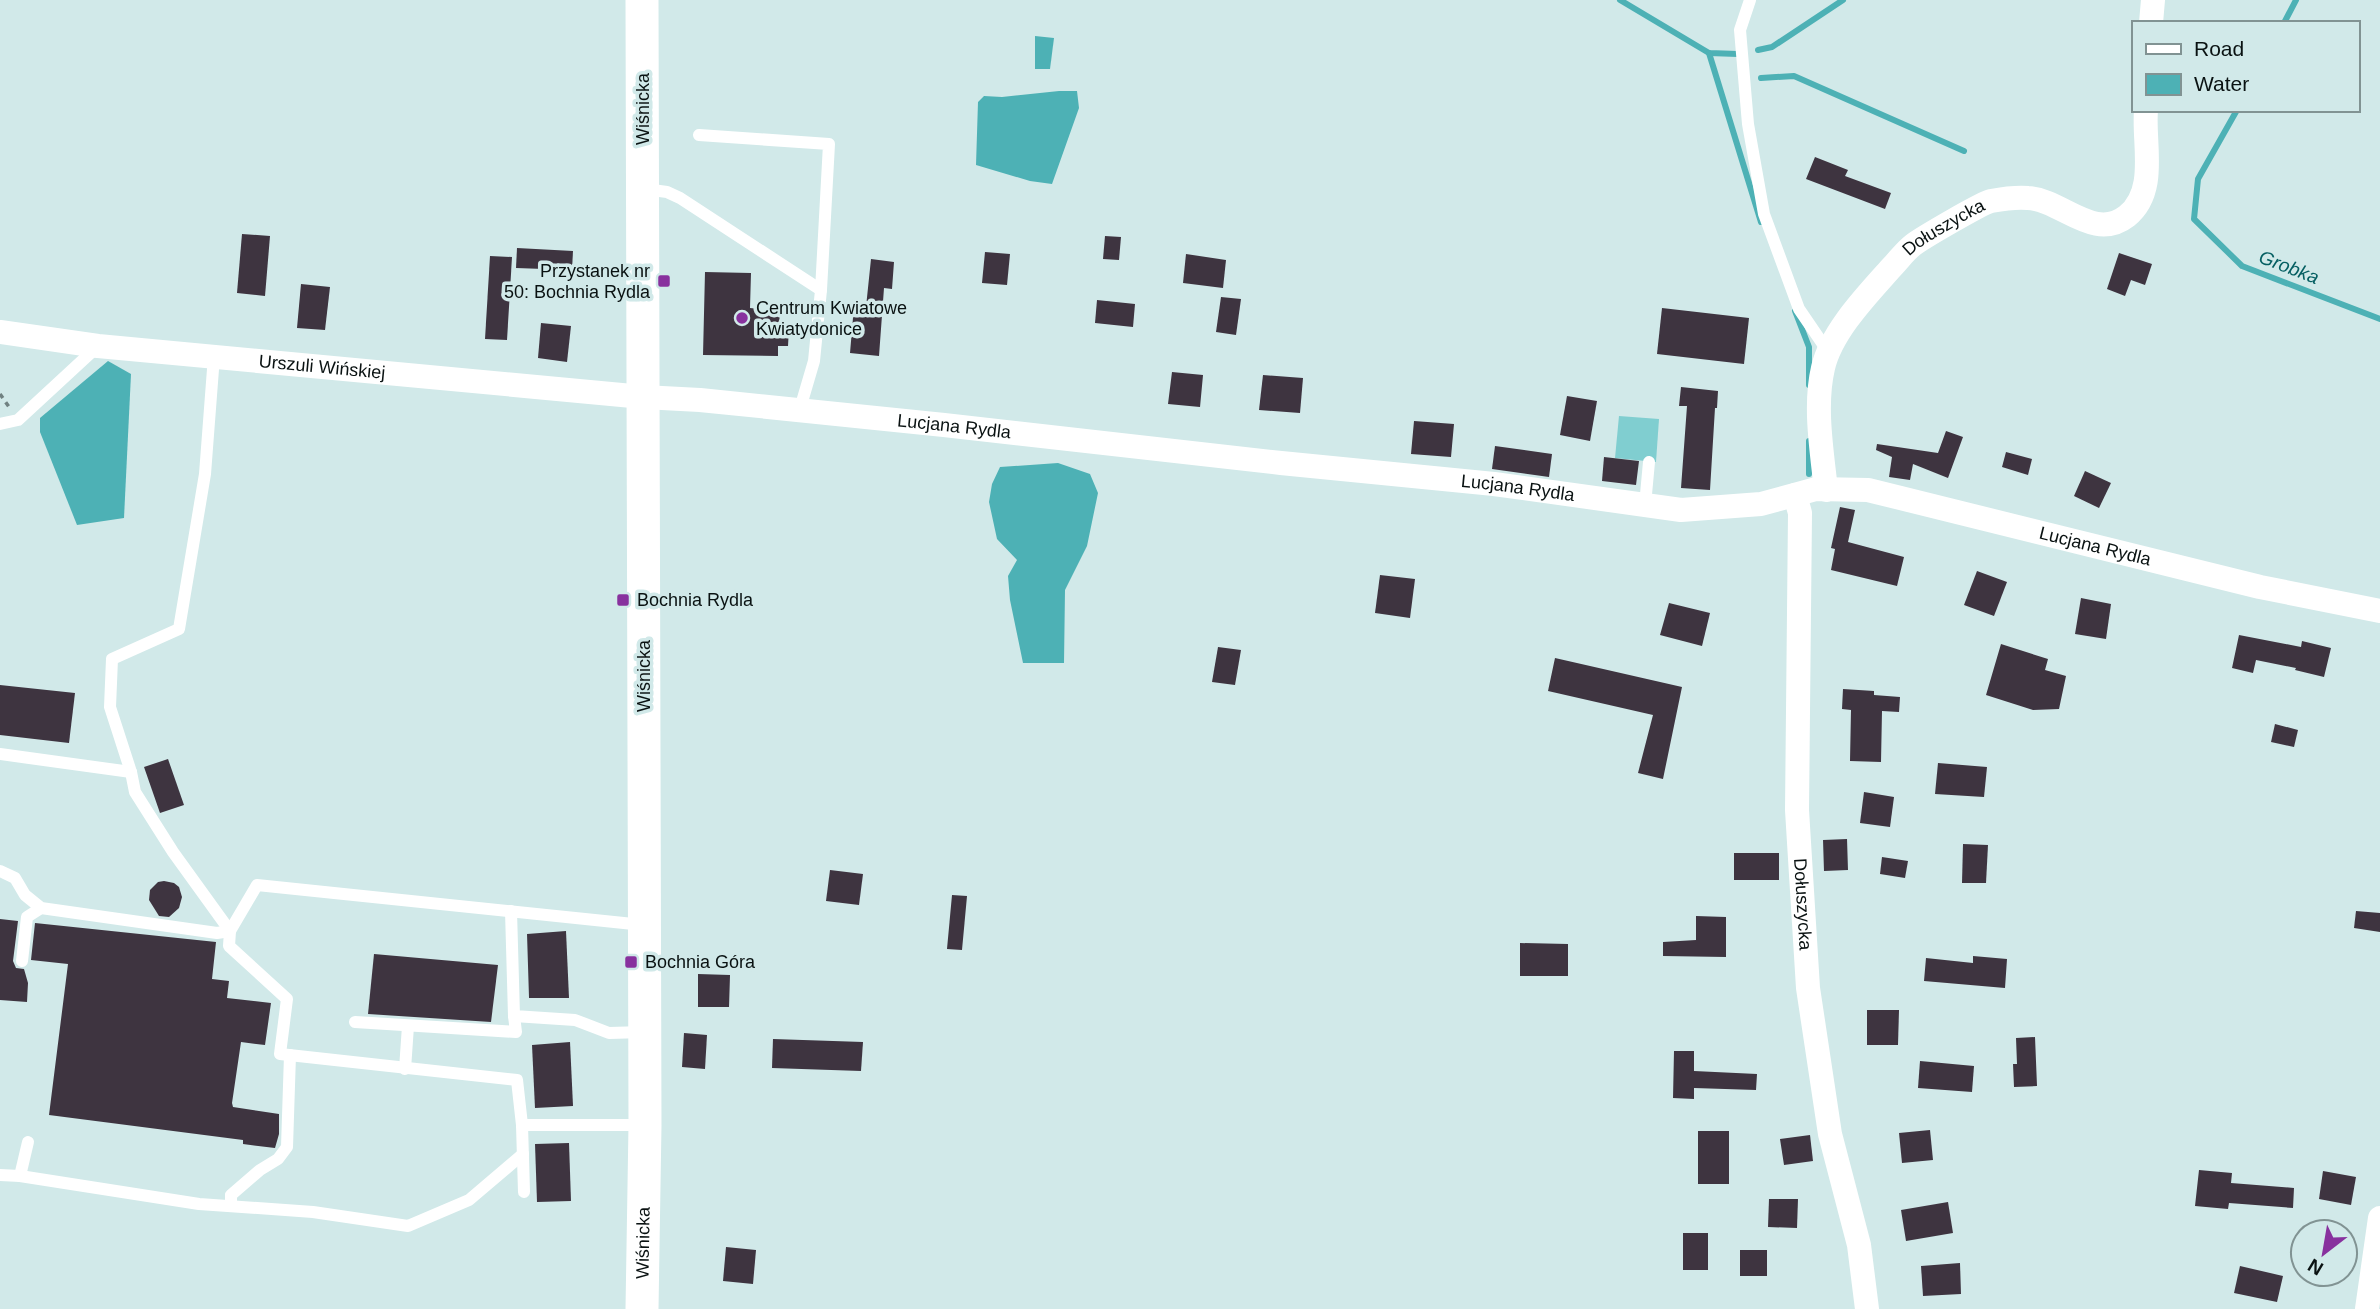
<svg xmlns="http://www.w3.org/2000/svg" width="2380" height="1309" font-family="Arial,sans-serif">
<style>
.green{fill:#80ced0}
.water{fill:#4db1b5}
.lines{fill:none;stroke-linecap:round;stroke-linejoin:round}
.stream{stroke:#4db1b5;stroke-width:6}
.building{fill:#3e3440}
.path{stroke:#708181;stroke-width:3.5;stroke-dasharray:5 5;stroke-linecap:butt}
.lane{stroke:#fff;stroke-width:12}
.street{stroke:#fff;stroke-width:24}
.secondary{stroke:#fff;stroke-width:33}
.poi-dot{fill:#88319e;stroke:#d1e9e9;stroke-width:2.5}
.labels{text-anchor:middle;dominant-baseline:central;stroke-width:7;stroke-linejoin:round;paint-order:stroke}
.street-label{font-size:18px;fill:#0a1212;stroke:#d1e9e9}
.poi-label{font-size:18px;fill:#0a1212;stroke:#d1e9e9;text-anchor:start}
.water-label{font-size:19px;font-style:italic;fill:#055f62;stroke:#d1e9e9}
</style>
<rect width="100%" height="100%" fill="#d1e9e9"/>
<path class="green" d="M1619,416L1659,419L1656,462L1615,458Z"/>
<g class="water">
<path d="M1035,36L1054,38L1050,69H1035Z"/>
<path d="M1059,91H1077L1079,108L1052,184L1030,181L976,165L978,102L984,96L1002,97Z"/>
<path d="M108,361L131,374L124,518L77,525L40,432V418Z"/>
<path d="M1058,463L1090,474L1098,493L1087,546L1065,590L1064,663H1023L1010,600L1008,576L1017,560L997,539L989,502L992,484L1000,467Z"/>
</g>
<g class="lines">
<g class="stream">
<path d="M1620,0L1709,53L1738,54"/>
<path d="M2284,23L2296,0"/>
<path d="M1758,50L1772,47L1843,0"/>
<path d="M1709,53L1761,222"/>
<path d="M1761,78L1794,76L1964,151"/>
<path d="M2237,110L2198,179L2194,219L2242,266L2380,319"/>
<path d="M1795,311L1809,347V385"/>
<path d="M1809,441V474"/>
</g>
</g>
<g class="building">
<path d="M1815,157L1848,170L1845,176L1891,193L1885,209L1806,179Z"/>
<path d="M242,234L270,236L265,296L237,293Z"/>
<path d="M1105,236L1121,237L1119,260L1103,259Z"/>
<path d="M517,248L573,251L572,270L516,268Z"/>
<path d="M985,252L1010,254L1007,285L982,283Z"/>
<path d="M2119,253L2152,264L2145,285L2131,280L2125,296L2107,289Z"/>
<path d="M1186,254L1226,260L1223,288L1183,283Z"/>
<path d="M490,256L512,257L507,340L485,339Z"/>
<path d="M871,259L894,262L892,289L884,288L879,356L850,353L854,306L866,307Z"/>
<path d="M705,272L751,273L750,308L780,311L779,326L789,328L788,346H778V356L703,355Z"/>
<path d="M301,284L330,287L325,330L297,328Z"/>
<path d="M1221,297L1241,299L1236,335L1216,332Z"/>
<path d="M1097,300L1135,304L1133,327L1095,323Z"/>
<path d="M1662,308L1749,318L1744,364L1657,354Z"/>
<path d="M541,323L571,326L567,362L538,358Z"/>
<path d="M1172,372L1203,375L1200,407L1168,404Z"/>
<path d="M1263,375L1303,378L1300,413L1259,410Z"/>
<path d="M1681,387L1718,391L1717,408H1715L1710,490L1681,488L1687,406H1679Z"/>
<path d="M1567,396L1597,401L1590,441L1560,435Z"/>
<path d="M1414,421L1454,424L1451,457L1411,454Z"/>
<path d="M1946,431L1963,437L1948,478L1913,464L1910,480L1889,477L1892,457L1876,450L1877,444L1938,453Z"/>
<path d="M1495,446L1552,454L1549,477L1492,469Z"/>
<path d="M2006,452L2032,459L2028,475L2002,467Z"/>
<path d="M1604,457L1639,461L1636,485L1602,481Z"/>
<path d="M2085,471L2111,483L2099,508L2074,496Z"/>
<path d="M1840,507L1855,510L1848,542L1904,557L1897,586L1831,570L1835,549L1831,548Z"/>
<path d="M1977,571L2007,582L1994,616L1964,605Z"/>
<path d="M1380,575L1415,579L1410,618L1375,613Z"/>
<path d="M2081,598L2111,604L2106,639L2075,634Z"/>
<path d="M1669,603L1710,613L1702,646L1660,635Z"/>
<path d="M2239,635L2301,647L2302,641L2331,648L2324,677L2295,670L2296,668L2256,660L2253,673L2232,668Z"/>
<path d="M2001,644L2048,659L2045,670L2066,676L2059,709L2033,710L1986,695Z"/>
<path d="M1218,647L1241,650L1235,685L1212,682Z"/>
<path d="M1555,658L1682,687L1663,779L1638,773L1653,715L1548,691Z"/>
<path d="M0,685L75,693L69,743L0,735Z"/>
<path d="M1843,689L1874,691V695L1900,697L1899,712L1882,711L1881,762L1850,761L1851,710L1842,709Z"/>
<path d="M2275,724L2298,730L2294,747L2271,742Z"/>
<path d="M168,759L184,805L160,813L144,767Z"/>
<path d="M1938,763L1987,767L1984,797L1935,794Z"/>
<path d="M1864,792L1894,797L1890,827L1860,823Z"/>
<path d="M1847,839L1848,870L1824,871L1823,840Z"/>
<path d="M1963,844L1988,845L1986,883H1962Z"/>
<rect x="1734" y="853" width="45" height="27"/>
<path d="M1882,857L1908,861L1905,878L1880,874Z"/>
<path d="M830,870L863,874L859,905L826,901Z"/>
<path d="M164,881L174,883L179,887L182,897L179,908L169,917L159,916L149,900L150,890L158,882Z"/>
<path d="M952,895L967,896L962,950L947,949Z"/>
<path d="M2356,911L2380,913V932L2354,928Z"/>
<path d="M1696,916L1726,917V957L1663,956V942L1696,940Z"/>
<path d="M0,919L18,921L13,961L16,968L24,969L28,983L27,1002L0,1000Z"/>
<path d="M35,923L216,942L212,979L229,981L227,998L271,1003L265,1045L241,1042L232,1103L233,1107L279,1114V1134L275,1148L243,1144V1140L49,1115L68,964L31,960Z"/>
<path d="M566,931L569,998H529L527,934Z"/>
<path d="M1520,943L1568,944V976H1520Z"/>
<path d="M374,954L498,965L491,1022L368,1014Z"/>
<path d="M1973,956L2007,959L2005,988L1924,981L1926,958L1973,963Z"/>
<path d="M698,974L730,975L729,1007H698Z"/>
<path d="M1867,1010H1899L1898,1045H1867Z"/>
<path d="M684,1033L707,1035L705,1069L682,1067Z"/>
<path d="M2035,1037L2037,1086L2014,1087L2013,1064H2017L2016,1038Z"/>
<path d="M773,1039L863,1042L861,1071L772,1068Z"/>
<path d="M570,1042L573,1106L535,1108L532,1045Z"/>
<path d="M1674,1051H1694V1071L1757,1074L1756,1090L1694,1088V1099L1673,1098Z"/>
<path d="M1920,1061L1974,1066L1972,1092L1918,1088Z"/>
<path d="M1930,1130L1933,1160L1902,1163L1899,1133Z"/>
<rect x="1698" y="1131" width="31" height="53"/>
<path d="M1810,1135L1813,1161L1784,1165L1780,1139Z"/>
<path d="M569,1143L571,1201L537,1202L535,1144Z"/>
<path d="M2199,1170L2232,1173L2231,1183L2294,1188L2293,1208L2229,1203L2228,1209L2195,1206Z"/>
<path d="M2323,1171L2356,1177L2351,1205L2319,1199Z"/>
<path d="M1769,1199H1798L1797,1228L1768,1227Z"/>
<path d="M1948,1202L1953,1233L1906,1241L1901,1210Z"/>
<rect x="1683" y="1233" width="25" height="37"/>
<path d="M726,1247L756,1250L753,1284L723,1281Z"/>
<rect x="1740" y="1250" width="27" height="26"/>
<path d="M1960,1263L1961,1294L1923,1296L1921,1266Z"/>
<path d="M2240,1266L2283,1276L2277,1302L2234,1293Z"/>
</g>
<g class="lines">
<path class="path" d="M0,394L9,407"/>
<g class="lane">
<path d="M1750,0L1740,30L1748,124L1764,214L1799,309L1829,353"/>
<path d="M699,135L829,144L821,290"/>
<path d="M645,189L667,192L680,198L821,290L814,361L799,412"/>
<path d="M214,356L205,474L179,629L112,659L110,707L131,772L135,792L173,852L230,931L229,946L287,999L280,1054L517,1080L522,1125H645"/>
<path d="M0,424L18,420L97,347"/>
<path d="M1645,505L1649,462"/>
<path d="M0,754L131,772"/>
<path d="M0,871L15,878L25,895L41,908L217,933L230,931L257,885L643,925"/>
<path d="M511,911L514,1016L575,1020L609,1033L644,1032"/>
<path d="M22,961L27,917L41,908"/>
<path d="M355,1022L516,1032L514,1016"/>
<path d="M405,1069L408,1026"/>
<path d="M522,1125L524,1192"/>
<path d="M0,1175L20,1176L199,1204L313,1212L408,1226L469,1200L523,1154"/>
<path d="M20,1176L28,1142"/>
<path d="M231,1206V1195L260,1170L278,1159L287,1147L290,1055"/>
</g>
<g class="street">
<path d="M2151,23L2153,0"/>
<path id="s1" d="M0,332L98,346L643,397L700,400L944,425L1281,463L1494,484L1681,510L1761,504L1816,489L1868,490L2260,587L2380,611"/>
<path id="s2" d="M1826,490C1822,452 1814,406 1823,368C1831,332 1867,295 1891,268C1898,261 1905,251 1913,245C1922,238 1982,203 1991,201C2002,199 2017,197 2028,198C2062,200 2094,242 2127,216C2158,191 2143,144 2146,110"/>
<path id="s3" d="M1795,495L1800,513L1797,810L1808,988L1830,1134L1859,1245L1867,1309"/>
<path d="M2367,1309L2380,1218"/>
</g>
<path class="secondary" id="s4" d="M642,1309L645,1125L642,0"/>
</g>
<g class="poi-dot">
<rect x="657" y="274" width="14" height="14" rx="3.5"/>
<circle cx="742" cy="318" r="7"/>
<rect x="616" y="593" width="14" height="14" rx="3.5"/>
<rect x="624" y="955" width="14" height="14" rx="3.5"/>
</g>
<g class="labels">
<g class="street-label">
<text transform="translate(643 109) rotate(-90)">Wiśnicka</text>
<text stroke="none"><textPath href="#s2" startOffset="312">Dołuszycka</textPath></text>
<text stroke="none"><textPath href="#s1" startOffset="324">Urszuli Wińskiej</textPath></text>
<text stroke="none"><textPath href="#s1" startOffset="959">Lucjana Rydla</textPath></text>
<text stroke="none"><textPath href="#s1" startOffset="1526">Lucjana Rydla</textPath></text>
<text stroke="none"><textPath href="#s1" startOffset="2114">Lucjana Rydla</textPath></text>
<text transform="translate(644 676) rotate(-90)">Wiśnicka</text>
<text stroke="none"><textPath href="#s3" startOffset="410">Dołuszycka</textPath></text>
<text stroke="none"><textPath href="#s4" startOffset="66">Wiśnicka</textPath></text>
</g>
<g class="poi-label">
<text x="650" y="271" text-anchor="end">Przystanek nr<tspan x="650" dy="21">50: Bochnia Rydla</tspan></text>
<text x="756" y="308">Centrum Kwiatowe<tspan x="756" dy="21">Kwiatydonice</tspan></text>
<text x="637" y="600">Bochnia Rydla</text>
<text x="645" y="962">Bochnia Góra</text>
</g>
<g class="water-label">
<text transform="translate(2289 267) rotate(21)">Grobka</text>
</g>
</g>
<rect x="2132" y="21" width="228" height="91" fill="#d1e9e9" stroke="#819393" stroke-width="2"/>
<rect x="2146" y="44" width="35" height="10" fill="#ffffff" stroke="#819393" stroke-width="2"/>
<text x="2194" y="56" font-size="21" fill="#0a1212">Road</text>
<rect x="2146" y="74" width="35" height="21" fill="#4db1b5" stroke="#819393" stroke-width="2"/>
<text x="2194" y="91" font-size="21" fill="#0a1212">Water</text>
<g transform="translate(2324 1253) rotate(211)"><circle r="33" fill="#d1e9e9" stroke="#819393" stroke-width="2"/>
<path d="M0-5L12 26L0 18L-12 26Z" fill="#88319e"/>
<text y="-10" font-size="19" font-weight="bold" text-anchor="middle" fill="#0a1212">N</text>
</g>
</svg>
